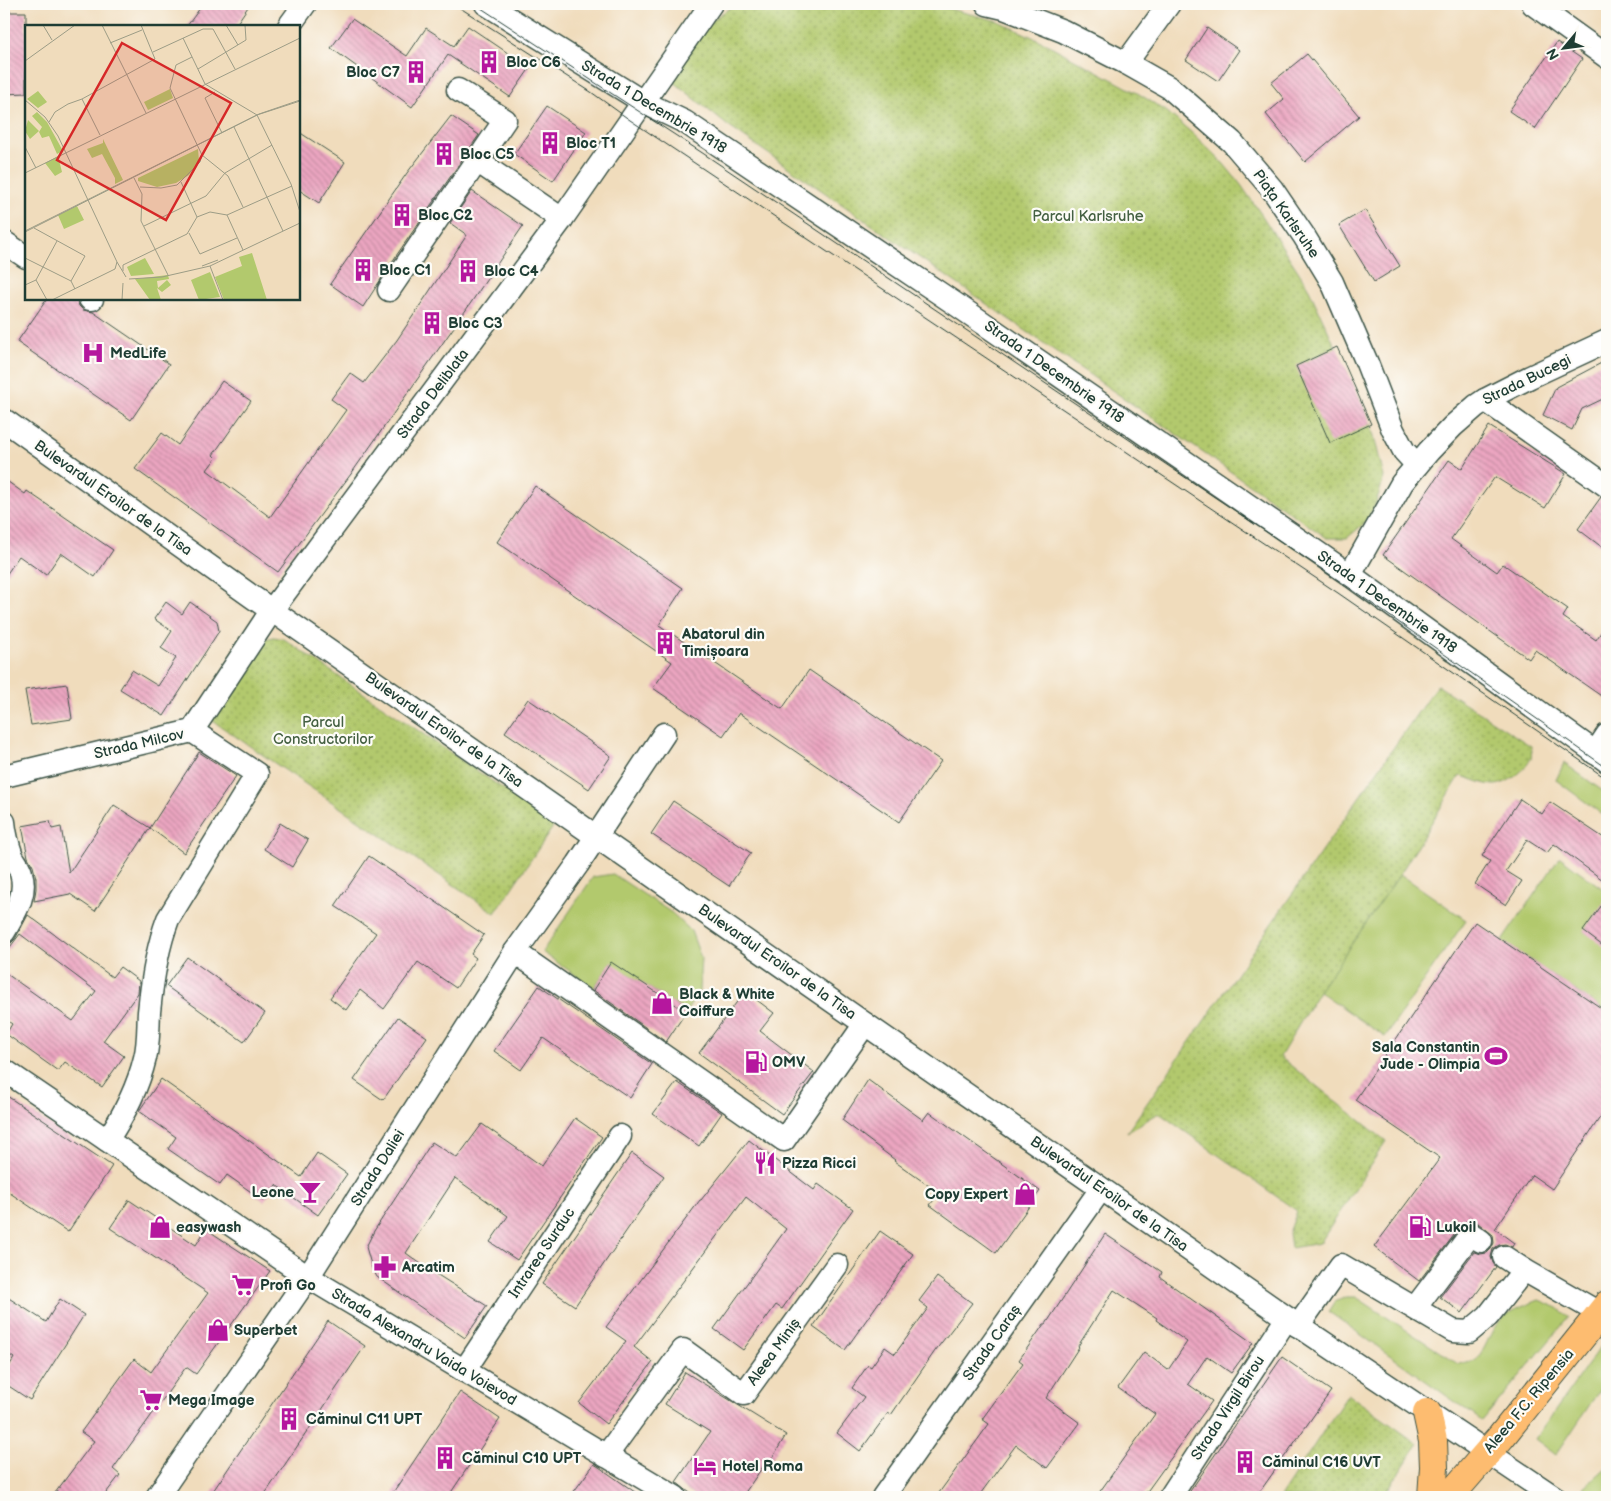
<svg xmlns="http://www.w3.org/2000/svg" width="1611" height="1501" font-family="'Balsamiq Sans',sans-serif">
<style>
.green{fill:#b2c96d;stroke:#688350}
.park{fill:url(#park-dots);stroke:#688350}
.building{fill:url(#building-back-hatch)}
.lines{fill:none;stroke-linecap:round;stroke-linejoin:round}
.minor-casing{stroke:#3e5548;stroke-width:25}
.major-casing{stroke:#3e5548;stroke-width:30}
.minor{stroke:#fff;stroke-width:22}
.major{stroke:#fdbc70;stroke-width:28}
.tram{stroke:#1f3d34;stroke-width:1}
.labels{text-anchor:middle;dominant-baseline:central;stroke-width:4.5;stroke-linejoin:round;paint-order:stroke}
.poi-label{font-size:15px;font-weight:bold;fill:#1f3d34;stroke:#fdfcf7;text-anchor:start}
.street-label{font-size:15px;fill:#1f3d34;stroke:#fdfcf7}
.park-label{font-size:15px;fill:#446042;stroke:#fdfcf7}
.inset-road{fill:none;stroke:#9c9c86;stroke-width:1}
.view{fill:#d62828;fill-opacity:0.15;stroke:#d62828;stroke-width:2.5}
.inset-edge{fill:none;stroke:#1f3d34;stroke-width:2.5}
</style>
<defs>
<pattern id="park-dots" width="8" height="8" patternUnits="userSpaceOnUse" patternTransform="scale(1.25)"><rect width="8" height="8" fill="#b2c96d"/><path d="M2 2h.1M6 6h.1" fill="none" stroke="#90a45a" stroke-width="1.8" stroke-linecap="round"/></pattern>
<pattern id="building-back-hatch" width="6" height="6" patternUnits="userSpaceOnUse" patternTransform="scale(1.25)"><rect width="6" height="6" fill="#eca6c1"/><path d="M-1 5l2 2M0 0l6 6M5-1l2 2" fill="none" stroke="#bf889e"/></pattern>
</defs>
<rect width="100%" height="100%" fill="#fdfcf7"/>
<filter id="ink" filterUnits="userSpaceOnUse"><feTurbulence type="fractalNoise" baseFrequency=".02" numOctaves="2"/><feDisplacementMap in="SourceGraphic" scale="10" xChannelSelector="R" yChannelSelector="G"/><feConvolveMatrix kernelMatrix="1 2 1 2 8 2 1 2 1" color-interpolation-filters="sRGB"/></filter>
<filter id="wash" filterUnits="userSpaceOnUse"><feTurbulence type="fractalNoise" baseFrequency=".0096" numOctaves="4" result="noise"/><feDisplacementMap in="SourceGraphic" scale="20" xChannelSelector="R" yChannelSelector="G"/><feGaussianBlur stdDeviation="1.12" result="paint"/><feColorMatrix in="noise" values="0 0 0 0 0 0 0 0 0 0 0 0 0 0 0 0 0 1.4 0 .05"/><feComposite in="paint" operator="in"/></filter>
<g filter="url(#wash)">
<rect width="100%" height="100%" fill="#f0dcbc"/>
<g class="green">
<path d="M1564,763L1607,794V818L1556,780Z"/>
<path d="M1560,857L1607,892V1012L1502,941Z"/>
<path d="M613,874L672,913L691,931L701,958L699,992L686,1012L611,963L594,988L542,952L593,877Z"/>
<path d="M1400,874L1466,920L1385,1037L1319,991Z"/>
<path d="M1346,1297H1356L1458,1364C1490,1363 1483,1333 1504,1317C1514,1309 1527,1305 1539,1300L1558,1308L1569,1317L1482,1421L1329,1312L1335,1302Z"/>
<path d="M1607,1338V1379L1556,1455L1535,1439Z"/>
<path d="M1607,1467V1497H1573Z"/>
</g>
<g class="park">
<path d="M736,4H930L998,21L1043,42L1139,94L1166,111L1192,133L1223,163L1241,185L1261,214L1307,285L1371,424L1384,477L1376,503L1365,523L1347,538H1327L728,126L668,77L706,24Z"/>
<path d="M274,637L284,639L555,824L495,913L207,717L265,639Z"/>
<path d="M1437,685L1531,746C1531,750 1532,755 1531,758C1526,770 1507,785 1494,785C1483,785 1471,778 1460,776L1400,874L1319,991L1280,1057L1386,1141L1320,1243L1291,1248L1289,1233L1297,1211L1159,1113L1127,1132Z"/>
<path d="M1348,1394L1418,1444L1383,1497H1280Z"/>
</g>
<g id="blocks">
<g class="building">
<path d="M203,4H250L235,26H187Z"/>
<path d="M4,12H26V93L4,94Z"/>
<path d="M352,19L407,56L426,28L454,46L468,26L530,68L510,97L448,55L412,107L331,48Z"/>
<path d="M1207,28L1239,50L1218,81L1186,60Z"/>
<path d="M1557,42L1582,59L1535,129L1509,111Z"/>
<path d="M1307,54L1359,116L1305,162L1266,114L1284,99L1271,83Z"/>
<path d="M547,106L586,132L553,181L514,154Z"/>
<path d="M451,116L479,135L396,256L363,307L330,284L407,173Z"/>
<path d="M299,132L345,162L319,203L299,190Z"/>
<path d="M472,191L523,226L468,307L351,474L278,572L135,469L162,433L178,445L222,381L251,401L213,455L216,458L207,470L270,517L346,410L331,399L350,373L364,383L397,340L467,235L450,223Z"/>
<path d="M1365,210L1400,266L1374,282L1339,225Z"/>
<path d="M47,299H74L77,301L79,306L83,310L93,312L169,364L131,420L17,342Z"/>
<path d="M1337,347L1371,424L1330,443L1296,366Z"/>
<path d="M1607,360V397L1582,409L1572,430L1543,415L1556,387Z"/>
<path d="M1489,426L1566,474L1545,508L1495,477L1451,539L1497,572L1503,564L1568,609L1563,617L1596,640L1607,623V700L1535,650L1529,659L1383,555L1449,460L1462,469Z"/>
<path d="M4,479L25,494L27,491L113,550L95,577L61,553L46,575L19,556L4,578Z"/>
<path d="M535,486L683,588L659,625L782,709L809,670L941,761L899,822L739,713L723,736L653,688L672,662L497,542Z"/>
<path d="M1601,497L1607,499V551L1578,529Z"/>
<path d="M166,602L182,614L190,602L217,621L219,631L164,716L120,689L132,670L158,686L176,658L161,648L172,631L154,619Z"/>
<path d="M67,684L72,719L31,725L25,690Z"/>
<path d="M528,699L611,756L589,789L505,732Z"/>
<path d="M199,752L236,776L184,853L150,828Z"/>
<path d="M1520,799L1542,814L1550,802L1607,840V883L1554,844L1547,853L1527,840L1506,871L1522,881L1506,905L1475,884L1490,861L1482,856Z"/>
<path d="M673,801L751,853L729,886L651,834Z"/>
<path d="M114,805L150,828L95,911L70,894L34,901L36,889V878L33,866L28,857L22,826L50,821L52,829L61,827L69,873Z"/>
<path d="M280,823L308,840L292,867L264,849Z"/>
<path d="M369,856L484,935L471,954L476,958L456,988L418,962L384,1009L360,990L346,1010L330,998L376,933L335,906Z"/>
<path d="M1607,898V949L1583,931Z"/>
<path d="M28,915L112,977L120,967L139,981L138,993L103,1041L124,1056L102,1087L65,1062L58,1071L6,1034L12,1024L4,1018V972L73,1021L96,991L20,934L4,955V945L10,944L15,939Z"/>
<path d="M1475,922L1607,1012V1107L1552,1189L1532,1175L1495,1229L1514,1243L1512,1247L1505,1244L1499,1245L1493,1249L1491,1257L1493,1263L1496,1267L1462,1313L1440,1297L1474,1252L1480,1254L1487,1253L1491,1249L1494,1243L1493,1235L1478,1223L1472,1221L1465,1222L1461,1226L1419,1281L1374,1247L1440,1158L1355,1100Z"/>
<path d="M187,957L265,1013L244,1042L166,986Z"/>
<path d="M611,962L686,1012L666,1042L593,990Z"/>
<path d="M539,986L652,1064L630,1098L543,1038L521,1070L494,1051Z"/>
<path d="M745,991L774,1013L760,1031L814,1072L782,1114L699,1053Z"/>
<path d="M398,1017L427,1037L383,1100L354,1080Z"/>
<path d="M161,1079L301,1177L317,1153L347,1174L318,1215L276,1185L264,1201L227,1175L220,1185L168,1149L176,1137L139,1111Z"/>
<path d="M868,1080L923,1120L929,1112L1040,1191L996,1253L930,1205L939,1193L894,1161L895,1160L842,1120Z"/>
<path d="M677,1082L722,1113L699,1146L653,1114Z"/>
<path d="M4,1094L112,1166L68,1232L4,1189Z"/>
<path d="M575,1118L602,1137L517,1260L490,1242L508,1216L455,1178L406,1253L425,1267L487,1306L465,1338L377,1277L372,1268L366,1247L374,1231L432,1142L457,1158L482,1124L542,1166Z"/>
<path d="M749,1140L814,1190L818,1184L853,1209L782,1309L776,1305L743,1350L714,1329L786,1229L746,1197L634,1347L653,1362L606,1424L579,1403L626,1341L606,1327L700,1200H701Z"/>
<path d="M632,1153L664,1176L575,1306L542,1284Z"/>
<path d="M129,1200L196,1245L206,1229L270,1271L196,1374L186,1367L113,1469L120,1475L103,1497H52L94,1441L81,1432L134,1359L151,1372L208,1293L110,1228Z"/>
<path d="M880,1231L913,1254L845,1350L813,1327Z"/>
<path d="M1105,1234L1162,1272L1160,1277L1253,1343L1231,1373L1207,1356L1188,1384L1212,1401L1143,1497H1096L1155,1414L1118,1388L1144,1352L1168,1370L1187,1342L1156,1320L1157,1318L1114,1290L1078,1346L1079,1347L1046,1398L1080,1423L1047,1468L1016,1445L978,1497H936L989,1424L982,1419L1023,1363L1019,1360L1044,1324H1046Z"/>
<path d="M937,1277L972,1303L935,1351L891,1415L888,1413L860,1451L837,1433L864,1397L852,1388L868,1365L871,1367L885,1347L895,1354L928,1308L919,1301Z"/>
<path d="M4,1295L46,1322L60,1299L84,1315L30,1400L4,1383V1375L14,1358L4,1351Z"/>
<path d="M328,1321L365,1346L263,1497H209Z"/>
<path d="M1282,1357L1331,1391L1256,1497H1186Z"/>
<path d="M685,1372L786,1435L767,1467L764,1465L742,1497H695L676,1482L710,1432L665,1404Z"/>
<path d="M460,1392L500,1419L448,1497H390Z"/>
<path d="M594,1464L599,1467L642,1497H570Z"/>
</g>
</g>
</g>
<g filter="url(#ink)">
<use href="#blocks" fill-opacity="0" stroke="#3e5548" stroke-width="1"/>
<g class="lines">
<defs>
<g id="minor">
<path d="M486,4L643,102L685,122L954,303L1350,575L1607,761"/>
<path d="M987,4L1004,8L1063,31L1126,63L1170,88L1232,142L1272,189L1304,236L1332,282L1367,363L1393,430L1404,451L1417,465"/>
<path d="M1533,4L1607,57"/>
<path d="M289,26L305,4"/>
<path d="M1126,63L1169,4"/>
<path d="M458,90L505,120L477,161"/>
<path d="M4,242L26,257"/>
<path d="M389,290L477,161L562,219"/>
<path d="M90,299H92"/>
<path d="M1485,400L1607,486"/>
<path d="M4,420L254,598L1287,1318L1554,1497"/>
<path d="M1350,575L1402,483L1429,451L1453,426L1476,406L1485,400L1530,377L1607,341"/>
<path d="M1595,753L1607,735"/>
<path d="M4,776L192,731L272,610L562,219L711,4"/>
<path d="M4,822C5,833 8,845 12,856C15,862 20,867 21,873C28,895 14,914 4,932"/>
<path d="M515,952L784,1140L865,1024"/>
<path d="M4,1070L308,1277L675,1497"/>
<path d="M107,1140C124,1115 138,1087 145,1058C149,1043 148,1027 149,1012C152,981 157,948 168,919L257,774L192,731"/>
<path d="M1504,1257L1524,1270"/>
<path d="M1415,1308L1471,1234L1481,1241"/>
<path d="M1298,1326L1341,1265L1453,1331L1469,1332L1488,1316L1524,1270L1601,1314"/>
<path d="M464,1371L620,1136"/>
<path d="M606,1456L683,1350L744,1394L837,1265"/>
<path d="M157,1497L308,1277L515,952L578,864L664,734"/>
<path d="M883,1497L1101,1189"/>
<path d="M1170,1497L1287,1318"/>
</g>
<g id="major">
<path d="M1427,1413L1433,1441L1434,1467L1432,1497"/>
<path d="M1449,1497L1501,1437L1607,1305"/>
</g>
</defs>
<use href="#minor" class="minor-casing"/>
<use href="#major" class="major-casing"/>
<use href="#minor" class="minor"/>
<use href="#major" class="major"/>
<g class="tram">
<path d="M454,4L591,92L630,120L1338,593L1607,779"/>
<path d="M475,4L704,154L1344,584L1607,768"/>
</g>
</g>
</g>
<defs>
<symbol id="building-bare" viewBox="-9 -9 18 18"><path d="M-4-6H4V6H1V3H-1V6H-4ZM-2.5-4.3h1.7v1.8h-1.7ZM.8-4.3h1.7v1.8H.8ZM-2.5-1h1.7V.8h-1.7ZM.8-1h1.7V.8H.8Z" fill="#b5179e" stroke="#fdfcf7" stroke-width="2.5" paint-order="stroke"/></symbol>
<symbol id="hospital-bare" viewBox="-9 -9 18 18"><path d="M-5-5h3v3.5h4V-5h3V5h-3V1.5h-4V5h-3Z" fill="#b5179e" stroke="#fdfcf7" stroke-width="2.5" paint-order="stroke"/></symbol>
<symbol id="shop-bare" viewBox="-9 -9 18 18"><path d="M-5-2.5h2.3a2.7 3.5 0 0 1 5.4 0H5L5.5 6h-11ZM-1.5-2.5h3a1.5 2.3 0 0 0-3 0Z" fill="#b5179e" stroke="#fdfcf7" stroke-width="2.5" paint-order="stroke"/></symbol>
<symbol id="stadium-bare" viewBox="-9 -9 18 18"><path d="M0-5a6.5 5 0 1 0 0 10a6.5 5 0 1 0 0-10ZM-3.5-1.8h7v3.6h-7Z" fill="#b5179e" stroke="#fdfcf7" stroke-width="2.5" paint-order="stroke"/></symbol>
<symbol id="fuel-bare" viewBox="-9 -9 18 18"><path d="M-5.5-6h7V0h2V4h1.3V-2.5L3-4.5l.8-.8L6-3V5H2.5V1h-1V6h-7ZM-4.2-4.7v3.2H.2V-4.7Z" fill="#b5179e" stroke="#fdfcf7" stroke-width="2.5" paint-order="stroke"/></symbol>
<symbol id="restaurant-bare" viewBox="-9 -9 18 18"><path d="M-5-6h1v4h1v-4h1v4h1v-4h1v5L-1.5 .5V6h-2V.5L-5-1ZM5-6V6H3V1.5H1.5Q1.5-4 5-6Z" fill="#b5179e" stroke="#fdfcf7" stroke-width="2.5" paint-order="stroke"/></symbol>
<symbol id="bar-bare" viewBox="-9 -9 18 18"><path d="M-6-5H6L.8 .8V4.5H3.5V6h-7V4.5H-.8V.8Z" fill="#b5179e" stroke="#fdfcf7" stroke-width="2.5" paint-order="stroke"/></symbol>
<symbol id="pharmacy-bare" viewBox="-9 -9 18 18"><path d="M-2-6h4v4h4v4h-4v4h-4v-4h-4v-4h4Z" fill="#b5179e" stroke="#fdfcf7" stroke-width="2.5" paint-order="stroke"/></symbol>
<symbol id="supermarket-bare" viewBox="-9 -9 18 18"><path d="M-6-5.5h2.5l.6 2H6L4.5 2H-2.5L-4.4-4H-6ZM-1.5 3.2a1.3 1.3 0 1 0 .1 0ZM3 3.2a1.3 1.3 0 1 0 .1 0Z" fill="#b5179e" stroke="#fdfcf7" stroke-width="2.5" paint-order="stroke"/></symbol>
<symbol id="hotel-bare" viewBox="-9 -9 18 18"><path d="M-6-4.5h1.5V1H6V5H4.5V3h-9V5H-6ZM-4 0a1.8 1.8 0 1 1 3.6 0ZM.5 0V-2.5h3Q6-2.5 6 0Z" fill="#b5179e" stroke="#fdfcf7" stroke-width="2.5" paint-order="stroke"/></symbol>
</defs>
<g fill-rule="evenodd">
<use href="#building-bare" x="473" y="46" width="32" height="32"/>
<use href="#building-bare" x="400" y="56" width="32" height="32"/>
<use href="#building-bare" x="534" y="127" width="32" height="32"/>
<use href="#building-bare" x="428" y="138" width="32" height="32"/>
<use href="#building-bare" x="386" y="199" width="32" height="32"/>
<use href="#building-bare" x="347" y="254" width="32" height="32"/>
<use href="#building-bare" x="452" y="255" width="32" height="32"/>
<use href="#building-bare" x="416" y="307" width="32" height="32"/>
<use href="#hospital-bare" x="77" y="337" width="32" height="32"/>
<use href="#building-bare" x="649" y="627" width="32" height="32"/>
<use href="#shop-bare" x="646" y="987" width="32" height="32"/>
<use href="#stadium-bare" x="1480" y="1040" width="32" height="32"/>
<use href="#fuel-bare" x="740" y="1046" width="32" height="32"/>
<use href="#restaurant-bare" x="749" y="1147" width="32" height="32"/>
<use href="#bar-bare" x="294" y="1176" width="32" height="32"/>
<use href="#shop-bare" x="1009" y="1178" width="32" height="32"/>
<use href="#shop-bare" x="144" y="1211" width="32" height="32"/>
<use href="#fuel-bare" x="1404" y="1211" width="32" height="32"/>
<use href="#pharmacy-bare" x="369" y="1251" width="32" height="32"/>
<use href="#supermarket-bare" x="227" y="1269" width="32" height="32"/>
<use href="#shop-bare" x="202" y="1314" width="32" height="32"/>
<use href="#supermarket-bare" x="135" y="1384" width="32" height="32"/>
<use href="#building-bare" x="273" y="1403" width="32" height="32"/>
<use href="#building-bare" x="429" y="1442" width="32" height="32"/>
<use href="#building-bare" x="1229" y="1446" width="32" height="32"/>
<use href="#hotel-bare" x="689" y="1450" width="32" height="32"/>
</g>
<g class="labels">
<g class="poi-label">
<text x="506" y="62">Bloc C6</text>
<text x="400" y="72" text-anchor="end">Bloc C7</text>
<text x="566" y="143">Bloc T1</text>
<text x="460" y="154">Bloc C5</text>
<text x="418" y="215">Bloc C2</text>
<text x="379" y="270">Bloc C1</text>
<text x="484" y="271">Bloc C4</text>
<text x="448" y="323">Bloc C3</text>
<text x="110" y="353">MedLife</text>
<text x="682" y="634">Abatorul din<tspan x="682" dy="17">Timișoara</tspan></text>
<text x="679" y="994">Black &amp; White<tspan x="679" dy="17">Coiffure</tspan></text>
<text x="1480" y="1047" text-anchor="end">Sala Constantin<tspan x="1480" dy="17">Jude - Olimpia</tspan></text>
<text x="772" y="1062">OMV</text>
<text x="782" y="1163">Pizza Ricci</text>
<text x="294" y="1192" text-anchor="end">Leone</text>
<text x="1008" y="1194" text-anchor="end">Copy Expert</text>
<text x="176" y="1227">easywash</text>
<text x="1436" y="1227">Lukoil</text>
<text x="402" y="1267">Arcatim</text>
<text x="260" y="1285">Profi Go</text>
<text x="234" y="1330">Superbet</text>
<text x="168" y="1400">Mega Image</text>
<text x="306" y="1419">Căminul C11 UPT</text>
<text x="462" y="1458">Căminul C10 UPT</text>
<text x="1262" y="1462">Căminul C16 UVT</text>
<text x="722" y="1466">Hotel Roma</text>
</g>
<g class="street-label">
<text transform="translate(654 107) rotate(31)">Strada 1 Decembrie 1918</text>
<text transform="translate(1286 214) rotate(55)">Piața Karlsruhe</text>
<text transform="translate(1054 372) rotate(35)">Strada 1 Decembrie 1918</text>
<text transform="translate(1527 380) rotate(-26)">Strada Bucegi</text>
<text transform="translate(433 394) rotate(-53)">Strada Deliblata</text>
<text transform="translate(113 498) rotate(35)">Bulevardul Eroilor de la Tisa</text>
<text transform="translate(1387 602) rotate(35)">Strada 1 Decembrie 1918</text>
<text transform="translate(444 730) rotate(35)">Bulevardul Eroilor de la Tisa</text>
<text transform="translate(139 744) rotate(-13)">Strada Milcov</text>
<text transform="translate(777 962) rotate(35)">Bulevardul Eroilor de la Tisa</text>
<text transform="translate(378 1168) rotate(-58)">Strada Daliei</text>
<text transform="translate(1109 1194) rotate(35)">Bulevardul Eroilor de la Tisa</text>
<text transform="translate(542 1253) rotate(-56)">Intrarea Surduc</text>
<text transform="translate(992 1343) rotate(-55)">Strada Caraș</text>
<text transform="translate(424 1347) rotate(31)">Strada Alexandru Vaida Voievod</text>
<text transform="translate(774 1352) rotate(-54)">Aleea Miniș</text>
<text transform="translate(1529 1401) rotate(-50)">Aleea F.C. Ripensia</text>
<text transform="translate(1228 1408) rotate(-57)">Strada Virgil Birou</text>
</g>
<g class="park-label">
<text x="1088" y="216">Parcul Karlsruhe</text>
<text x="323" y="722">Parcul<tspan x="323" dy="17">Constructorilor</tspan></text>
</g>
</g>
<g transform="translate(25 25)">
<rect width="275" height="275" fill="#f0dcbc"/>
<path d="M3,95L14,106L5,114L0,106ZM33,131L37,147L30,151L20,138ZM52,181L59,195L39,204L33,190ZM227,228L242,275H199L190,252L217,241L214,232ZM185,247L195,272L174,275L166,255ZM143,250L144,254L132,256L133,263L142,255L146,260L137,267L132,263L136,275H125L110,254Z" fill="#b2c96d"/>
<path d="M145,64L148,73L123,85L119,77ZM13,66L22,77L13,83L2,74ZM12,87L22,97L38,126L32,129L24,111L17,113L14,107L17,102L7,91ZM78,114L98,155L90,159V153L77,129L67,133L62,124L78,118ZM173,124L174,136L164,150L151,158L132,162L113,156V153ZM120,233L129,249L106,251L102,242Z" fill="#b2c96d"/>
<path class="inset-road" d="M18,0L27,15M77,0L121,88M201,0L213,20M188,4L210,44M158,13L180,59L232,90L266,159L275,187M85,18L117,5M128,27L178,4H188M0,36L50,0M173,44L221,15L220,0M190,67L180,73L197,108M57,74L75,110M0,75L20,92L33,111L92,237L90,244L27,275M24,97L30,87L43,79L57,74L130,34L116,0M209,102L258,206M0,122L11,143M177,130L203,151L218,182M0,148L275,13M109,153L117,169L116,196L143,250M156,157L172,192M115,162L136,163L152,160L175,137L177,130L145,63L151,40L167,32M202,190L218,225M119,201L181,171L200,148L247,120M9,203L60,231L46,256M0,206L234,89L275,75M0,207L232,90L275,76M164,208L175,229L212,213M0,233L46,256L50,264M92,237L101,252M177,241L193,235M185,241L198,275M98,246V240L162,209L172,192L185,187L202,190L267,161M104,254L137,252L185,241L275,198M11,255L22,275M0,260L11,255L32,216M97,275L98,258"/>
<path class="view" d="M97,18L206,78L141,195L32,135Z"/>
<rect width="275" height="275" class="inset-edge"/>
</g>
<rect width="1611" height="1501" fill="none" stroke="#fdfcf7" stroke-width="20"/>
<g transform="translate(1564 48) rotate(241)" stroke="#fdfcf7" stroke-width="4" paint-order="stroke">
<path d="M0-4L9 19L0 12L-9 19Z" fill="#1f3d34"/>
<text y="-8" font-size="14" font-weight="bold" text-anchor="middle" fill="#1f3d34">N</text>
</g>
</svg>
